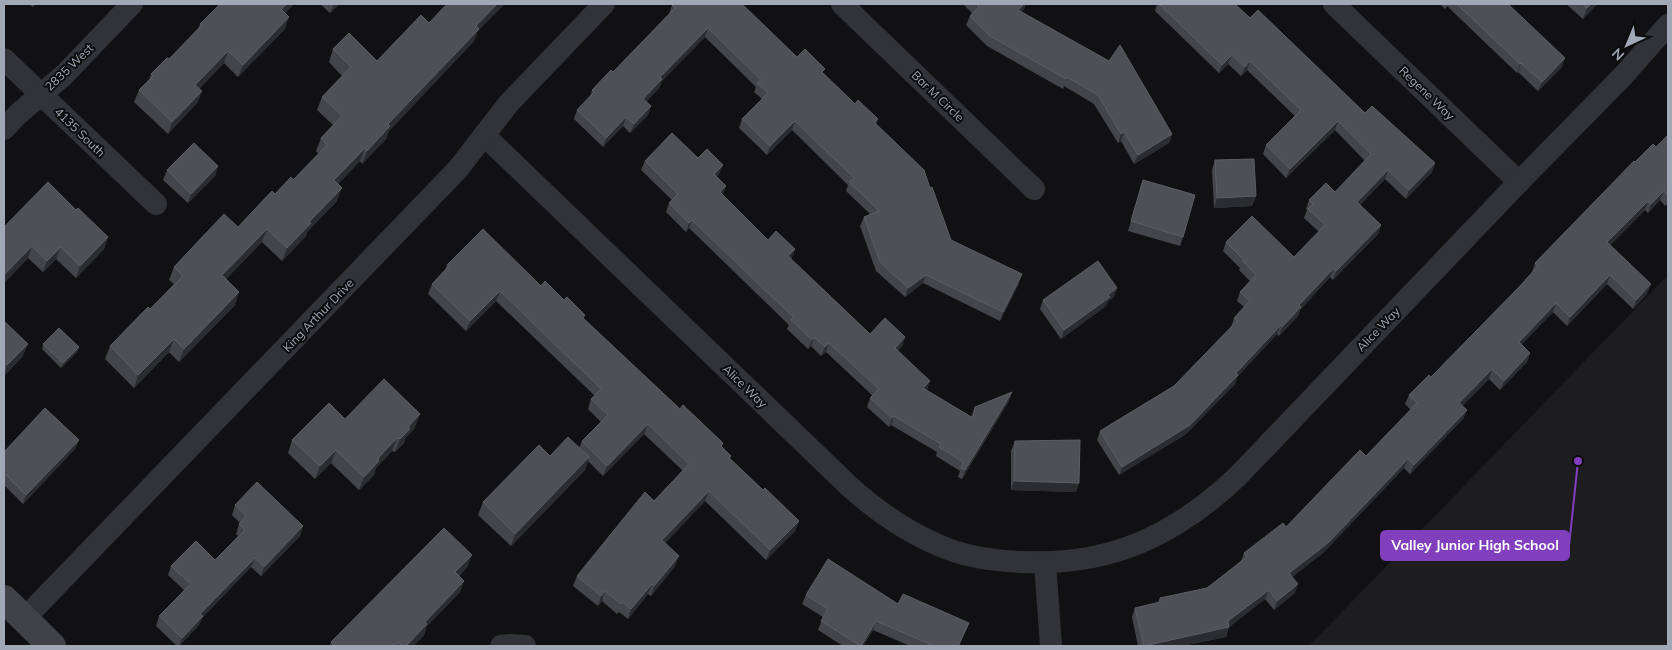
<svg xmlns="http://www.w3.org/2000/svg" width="1672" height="650" font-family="Mulish,sans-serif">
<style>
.built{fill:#1d1d20}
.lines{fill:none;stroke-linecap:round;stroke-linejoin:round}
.minor{stroke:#323338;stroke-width:22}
.secondary{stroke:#404248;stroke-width:28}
.wall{fill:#44454b}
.shaded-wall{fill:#2b2c30}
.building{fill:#4e5056;stroke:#5b5e65}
.labels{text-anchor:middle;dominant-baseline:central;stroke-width:4;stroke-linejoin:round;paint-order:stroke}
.street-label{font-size:12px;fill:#a1a8b5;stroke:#0c0c0e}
.leader{fill:none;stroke:#813fbe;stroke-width:2}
.callout-dot{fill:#813fbe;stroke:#0c0c0e;stroke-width:2}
.callout{fill:#813fbe;stroke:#813fbe;stroke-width:2}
.callout-label{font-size:14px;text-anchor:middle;font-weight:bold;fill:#fff}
</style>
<rect width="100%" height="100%" fill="#111113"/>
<path class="built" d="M1668,275V646H1309Z"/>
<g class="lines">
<g class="minor">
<path d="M842,4L1034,189"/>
<path d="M1334,4L1519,182"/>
<path d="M4,59L156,204"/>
<path d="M4,129L18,114L64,75L132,4"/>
<path d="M484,135L850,487C879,513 911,535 948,549C971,558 998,561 1023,562C1110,566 1174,536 1237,477L1519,182L1623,76L1668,25"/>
<path d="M1045,563L1051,646"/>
<path d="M24,619L458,169L509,103L604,4"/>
<path d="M501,646L510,645L525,646"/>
</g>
<path class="secondary" d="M4,599L52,646"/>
</g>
<g class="wall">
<path d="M29,4H36L33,7Z"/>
<path d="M220,4H294L285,13V29L238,77L224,63L199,89L202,91L197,103L168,134L134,102L139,90L149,80L151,74L169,59L198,29L200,24Z"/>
<path d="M320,4H340L330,13Z"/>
<path d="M963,4H1026L1024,9L1021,12L1172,134L1169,143L1134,164L1121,141L1118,143L1094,104L1064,86L1063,89L987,46L966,25L970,16L972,13Z"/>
<path d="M1157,4H1235L1250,18L1365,113L1435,163L1432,172L1406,199L1385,179L1360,205L1381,225L1378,234L1333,280L1330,277L1300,310L1298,316L1279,336L1277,334L1238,376L1235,384L1186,434L1119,475L1097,440L1100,431L1174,386L1231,327L1234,318L1244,307L1237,301L1240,292L1250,281L1239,270L1240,268L1223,251L1226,242L1294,257L1319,232L1304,218L1307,210L1306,209L1309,200L1335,192L1365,161L1335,130L1286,178L1263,154L1266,145L1295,116L1247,70L1241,76L1228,64L1219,73L1155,11Z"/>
<path d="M1440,4H1508L1562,67L1538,91L1518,72L1517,73L1447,6L1445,9Z"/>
<path d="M1566,4H1597L1583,19Z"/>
<path d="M672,5L797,57L824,74L855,104L878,119L876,124L930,188L951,240L1019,283L1000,321L923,283L905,297L876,271L860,226L864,217L870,214L846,191L848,185L792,130L767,155L739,128L742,119L762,99L754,92L756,87L705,37L662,81L659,88L646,102L651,106L648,115L630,133L623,126L603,147L574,119L577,110L590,97L592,90L613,72L669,14Z"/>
<path d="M429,23L477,32L474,41L389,131L386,139L362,164L360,161L338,184L337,201L307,232L306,236L282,261L262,242L226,279L235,305L179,362L169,352L134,388L105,359L110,346L150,309L174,284L169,280L174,267L238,227L275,194L293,180L319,154L316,151L321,138L333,125L317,110L322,97L342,76L329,62L333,49L377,61Z"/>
<path d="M1668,135V203L1665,206L1660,200L1648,213L1645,210L1610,245L1647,294L1633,309L1607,284L1567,326L1553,312L1521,345L1530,353L1527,362L1500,390L1489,379L1462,406L1467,410L1463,419L1410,474L1404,468L1324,552L1292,577L1295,593L1274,610L1265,599L1229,627L1226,637L1182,646H1138L1132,617L1135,608L1158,603L1160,598L1207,588L1241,561L1244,553L1286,527L1366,456L1411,410L1405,404L1409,395L1431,377L1521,285L1532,272L1535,263L1635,162L1656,147Z"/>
<path d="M698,158L723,165L719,174L717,176L722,195L768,240L795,249L791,259L870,334L905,337L902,346L898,351L926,390L971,417L975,407L1009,401L962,479L958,477L960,471L936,456L937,452L891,425L889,427L867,407L870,398L873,396L826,352L821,356L811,346L808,349L787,329L789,325L689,228L686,232L666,212L669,203L672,200L641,170L645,161Z"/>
<path d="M1215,160L1256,196L1252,206L1214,208L1212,170Z"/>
<path d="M218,166L215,176L188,203L163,180L167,170Z"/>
<path d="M1143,180L1183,237L1180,246L1128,231Z"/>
<path d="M76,210L108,237L104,249L76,278L56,259L43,272L28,258L4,283V227Z"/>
<path d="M447,265L541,286L584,319L680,409L722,447L731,456L730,458L763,490L799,521L795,531L766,560L705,501L665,543L675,566L651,596L648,594L628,619L619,612L617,614L602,601L598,606L573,586L577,576L654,501L683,471L644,434L603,476L588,461L585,470L511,546L478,515L483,502L550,456L579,448L582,441L601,422L588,409L591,399L595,396L496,301L466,331L428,294L432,284L445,270Z"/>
<path d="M1114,297L1108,301L1106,306L1061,339L1040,309L1043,300Z"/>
<path d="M4,321L23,356L4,376Z"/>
<path d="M43,344L79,347L77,352L61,368L42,349Z"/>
<path d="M345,419L415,428L406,437L404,443L395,452L392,451L376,468L374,475L359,490L331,463L315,479L288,453L292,440Z"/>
<path d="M79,440L75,449L23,504L4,485V452Z"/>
<path d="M1015,441L1079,483L1076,492L1011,490V451Z"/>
<path d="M235,505L303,526L300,536L261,576L251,567L202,618L199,625L179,646H177L156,626L159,616L184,590L168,575L171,566L215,560L238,536L236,534L239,524L240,523L232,515Z"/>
<path d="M468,566L459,576L464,581L460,592L427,626L424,635L413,646H330L331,642Z"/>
<path d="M806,595L898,604L969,623L959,646H910L873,630L863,646H843L818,630L823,617L802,604Z"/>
</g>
<g class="shaded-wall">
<path d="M287,4H294L277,21L281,9Z"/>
<path d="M334,4H340L330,13Z"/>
<path d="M497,4H505L477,32L474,41L389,131L386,139L362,164L367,151L388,124L476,26Z"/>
<path d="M1024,4H1026L1024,9L1014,19L1018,10Z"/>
<path d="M1591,4H1597L1583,19L1587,8Z"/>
<path d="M289,17L285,29L238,77L243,65Z"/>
<path d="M708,28L705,37L662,81L659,88L640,108L643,99L660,77Z"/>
<path d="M228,51L224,63L191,97L195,85Z"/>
<path d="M1232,55L1228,64L1219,73L1222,65Z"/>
<path d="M1565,58L1562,67L1538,91L1542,82Z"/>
<path d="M1250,61L1247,70L1241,76L1245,67Z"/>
<path d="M1521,63L1518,72L1517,73L1520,64Z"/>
<path d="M202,91L197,103L168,134L172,122Z"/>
<path d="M651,106L648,115L630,133L634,124Z"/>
<path d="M626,117L623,126L603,147L606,138Z"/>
<path d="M795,121L792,130L767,155L770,146Z"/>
<path d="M1338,121L1335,130L1286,178L1290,169Z"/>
<path d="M1124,132L1121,141L1118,143L1121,134Z"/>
<path d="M1172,134L1169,143L1134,164L1138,155Z"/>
<path d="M365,148L360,161L329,193L334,180Z"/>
<path d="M1435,163L1432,172L1406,199L1409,190Z"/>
<path d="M723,165L719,174L711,183L714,174Z"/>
<path d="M218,166L215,176L188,203L191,194Z"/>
<path d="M1388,170L1385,179L1354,211L1357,202Z"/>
<path d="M726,186L723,195L720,192Z"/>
<path d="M342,188L337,201L307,232L306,236L282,261L287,248L309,222Z"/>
<path d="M1664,191L1660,200L1648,213L1651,204Z"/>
<path d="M1256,196L1252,206L1214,208L1217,198Z"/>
<path d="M1648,201L1645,210L1604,252L1607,242Z"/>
<path d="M692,220L689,228L686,232L689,223Z"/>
<path d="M1381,225L1378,234L1333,280L1336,271Z"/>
<path d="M267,229L262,242L217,288L222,275Z"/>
<path d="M108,237L104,249L76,278L80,266Z"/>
<path d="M32,246L28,258L4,283V275Z"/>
<path d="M61,247L56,259L43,272L47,261Z"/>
<path d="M795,249L792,258L785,265L788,256Z"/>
<path d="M1334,268L1330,277L1300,310L1298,316L1279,336L1282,327L1299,305Z"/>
<path d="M1022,274L1019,283L1000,321L1003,312Z"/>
<path d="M926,275L923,283L905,297L908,288Z"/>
<path d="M1610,275L1607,284L1567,326L1570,317Z"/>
<path d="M1651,284L1647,294L1633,309L1636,300Z"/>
<path d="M1117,288L1114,297L1108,301L1106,306L1061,339L1064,330Z"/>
<path d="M500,291L496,301L466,331L470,321Z"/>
<path d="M239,292L235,305L179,362L184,349Z"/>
<path d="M1556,303L1553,312L1515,351L1519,342Z"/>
<path d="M1281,325L1277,334L1238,376L1235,384L1186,434L1119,475L1122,467L1236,373Z"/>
<path d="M814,337L811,346L808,349L812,340Z"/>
<path d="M905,337L902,346L892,357L895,348Z"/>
<path d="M174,339L169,352L134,388L138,375Z"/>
<path d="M829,343L826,352L821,356L825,347Z"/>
<path d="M28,344L23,356L4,376L7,365Z"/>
<path d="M79,347L77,352L61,368L63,363Z"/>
<path d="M1530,353L1527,362L1500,390L1504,381Z"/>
<path d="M1492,369L1489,379L1456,412L1459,403Z"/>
<path d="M930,381L927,390L923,388Z"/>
<path d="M1012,392L1009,401L962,479L965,470Z"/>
<path d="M1467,410L1463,419L1410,474L1414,465Z"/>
<path d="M420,414L415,428L406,437L404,443L395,452L400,439L409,426Z"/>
<path d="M894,416L891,425L889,427L892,418Z"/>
<path d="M648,424L644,434L603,476L607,466Z"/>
<path d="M397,438L392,451L376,468L374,475L359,490L364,477L379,457Z"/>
<path d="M79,440L75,449L23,504L26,495Z"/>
<path d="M336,450L331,463L315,479L320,466Z"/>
<path d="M589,457L585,470L511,546L515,534Z"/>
<path d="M1408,459L1404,468L1324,552L1286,582L1289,573Z"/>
<path d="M1014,481L1079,483L1076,492L1011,490Z"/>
<path d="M709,491L705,501L659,550L662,540Z"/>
<path d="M799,521L795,531L766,560L770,550Z"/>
<path d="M303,526L300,536L261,576L264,567Z"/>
<path d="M472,555L468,566L451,583L455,572Z"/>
<path d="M679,556L675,566L651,596L654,586Z"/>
<path d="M255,558L251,567L202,618L199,625L179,646L182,638L200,614Z"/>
<path d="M464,581L460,592L427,626L424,635L413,646H406L425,622Z"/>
<path d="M652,584L648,594L628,619L631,609Z"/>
<path d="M1298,584L1295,593L1274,610L1277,601Z"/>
<path d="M1269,590L1265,599L1228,628L1229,627L1226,637L1182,646H1144L1228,621Z"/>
<path d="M605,591L602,601L598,606L601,596Z"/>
<path d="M876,621L873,630L863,646H860Z"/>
</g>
<g class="building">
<path d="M220,4H287L281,9L289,17L243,65L228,51L195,85L202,91L172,122L139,90L153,76L151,74L167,58L169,59L202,25L200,24Z"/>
<path d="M447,4H497L476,26L479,29L388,124L390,126L367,151L365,148L334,180L342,188L309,222L311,223L287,248L267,229L222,275L239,292L184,349L174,339L138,375L110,346L148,307L150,309L183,276L174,267L224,214L238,227L272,191L275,194L291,177L293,180L327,145L321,138L342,116L322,97L351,67L333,49L349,33L377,61L421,15L429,23Z"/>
<path d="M674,4H742L797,57L805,49L825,69L822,72L855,104L858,100L878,119L874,122L924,170L930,188L932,187L951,240L1022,274L1003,312L926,275L908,288L880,262L864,217L879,211L849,182L854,178L795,121L770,146L742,119L768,93L757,83L761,80L708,28L660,77L662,79L643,99L651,106L634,124L626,117L606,138L577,110L594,92L592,90L611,70L613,72L675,8L672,5Z"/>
<path d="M976,4H1024L1018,10L1109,61L1120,45L1172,134L1138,155L1124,132L1121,134L1098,95L1067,77L1066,79L990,36L970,16L979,7Z"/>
<path d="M1159,4H1235L1250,18L1258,10L1365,113L1372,106L1435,163L1409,190L1388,170L1357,202L1381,225L1336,271L1334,268L1299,305L1301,307L1282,327L1281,325L1236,373L1238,375L1190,425L1122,467L1100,431L1174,386L1237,321L1234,318L1250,301L1240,292L1256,275L1243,261L1244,260L1226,242L1252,216L1294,257L1325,225L1308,209L1313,204L1309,200L1326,183L1335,192L1371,154L1338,121L1290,169L1266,145L1301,110L1250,61L1245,67L1232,55L1222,65Z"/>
<path d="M1457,4H1508L1565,58L1542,82L1521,63L1520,64Z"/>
<path d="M1582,4H1591L1587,8Z"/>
<path d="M672,133L698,158L707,149L723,165L714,174L726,186L720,192L768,240L776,231L795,249L788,256L870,334L885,318L905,337L895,348L930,381L923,388L973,418L975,407L1012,392L965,470L961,468L963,462L939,447L941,444L894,416L892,418L870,398L879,389L829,343L825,347L814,337L812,340L791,320L793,317L692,220L689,223L669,203L678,194L645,161Z"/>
<path d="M1668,135V196L1664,191L1651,204L1648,201L1607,242L1651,284L1636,300L1610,275L1570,317L1556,303L1519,342L1530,353L1504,381L1492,369L1459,403L1467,410L1414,465L1408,459L1328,543L1289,573L1298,584L1277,601L1269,590L1228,621L1229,627L1144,646L1135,608L1160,602V598L1207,588L1247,557L1244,553L1283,523L1286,527L1360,450L1366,456L1417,403L1409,395L1429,375L1431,377L1521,285L1538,266L1535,263L1634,161L1635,162L1653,144L1656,147Z"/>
<path d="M194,143L218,166L191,194L167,170Z"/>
<path d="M1254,159L1256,196L1217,198L1215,160Z"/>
<path d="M1143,180L1195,195L1183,237L1131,221Z"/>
<path d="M48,182L76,210L78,208L108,237L80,266L61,247L47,261L32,246L4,275V227Z"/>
<path d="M483,229L541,286L545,281L564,300L567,297L585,315L583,318L680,409L683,405L723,443L721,446L731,456L729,458L763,490L765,488L799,521L770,550L709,491L662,540L679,556L654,586L652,584L631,609L622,602L621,604L605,591L601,596L577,576L645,492L654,501L689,464L648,424L607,466L582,441L608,415L591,399L601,389L500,291L470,321L432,284L449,266L447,265Z"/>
<path d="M1098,261L1117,288L1108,295L1110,297L1064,330L1043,300Z"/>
<path d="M4,321L28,344L7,365L4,361Z"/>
<path d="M59,328L79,347L63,363L43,344Z"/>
<path d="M384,379L420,414L409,426V430L400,439L397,438L379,457L378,462L364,477L336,450L320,466L292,440L329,403L345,419Z"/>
<path d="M45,408L79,440L26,495L4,473V452Z"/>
<path d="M568,437L589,457L515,534L483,502L539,445L550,456Z"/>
<path d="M1080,440L1079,483L1014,481L1015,441Z"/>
<path d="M257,482L303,526L264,567L255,558L200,614L203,616L182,638L159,616L191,584L171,566L196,541L215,560L245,530L239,524L246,516L235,505Z"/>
<path d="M444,528L472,555L455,572L464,581L425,622L427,624L406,646H402L398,642L394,646H335L331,642Z"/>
<path d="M828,559L898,604L903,594L969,623L958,646H934L876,621L861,646L821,621L828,609L806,595Z"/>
</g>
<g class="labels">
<g class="street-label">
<text transform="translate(69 67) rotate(-44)">2835 West</text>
<text transform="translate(1427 93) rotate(44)">Regene Way</text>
<text transform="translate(938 96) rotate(44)">Bar M Circle</text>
<text transform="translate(80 132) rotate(44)">4135 South</text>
<text transform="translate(318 315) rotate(-46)">King Arthur Drive</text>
<text transform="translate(1378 329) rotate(-46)">Alice Way</text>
<text transform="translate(745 386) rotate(44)">Alice Way</text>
</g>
</g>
<path class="leader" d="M1578 461L1569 546"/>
<circle class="callout-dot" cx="1578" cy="461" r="5"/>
<rect class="callout" x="1381" y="531" width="188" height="29" rx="5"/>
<g class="callout-label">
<text x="1475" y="550">Valley Junior High School</text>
</g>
<rect width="1672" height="650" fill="none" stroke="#a1a8b5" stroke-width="10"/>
<g transform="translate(1627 45) rotate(224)" stroke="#0c0c0e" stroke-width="4" paint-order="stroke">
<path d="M0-4L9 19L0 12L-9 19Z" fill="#a1a8b5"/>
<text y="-8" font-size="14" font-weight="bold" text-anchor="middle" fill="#a1a8b5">N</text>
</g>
</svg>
